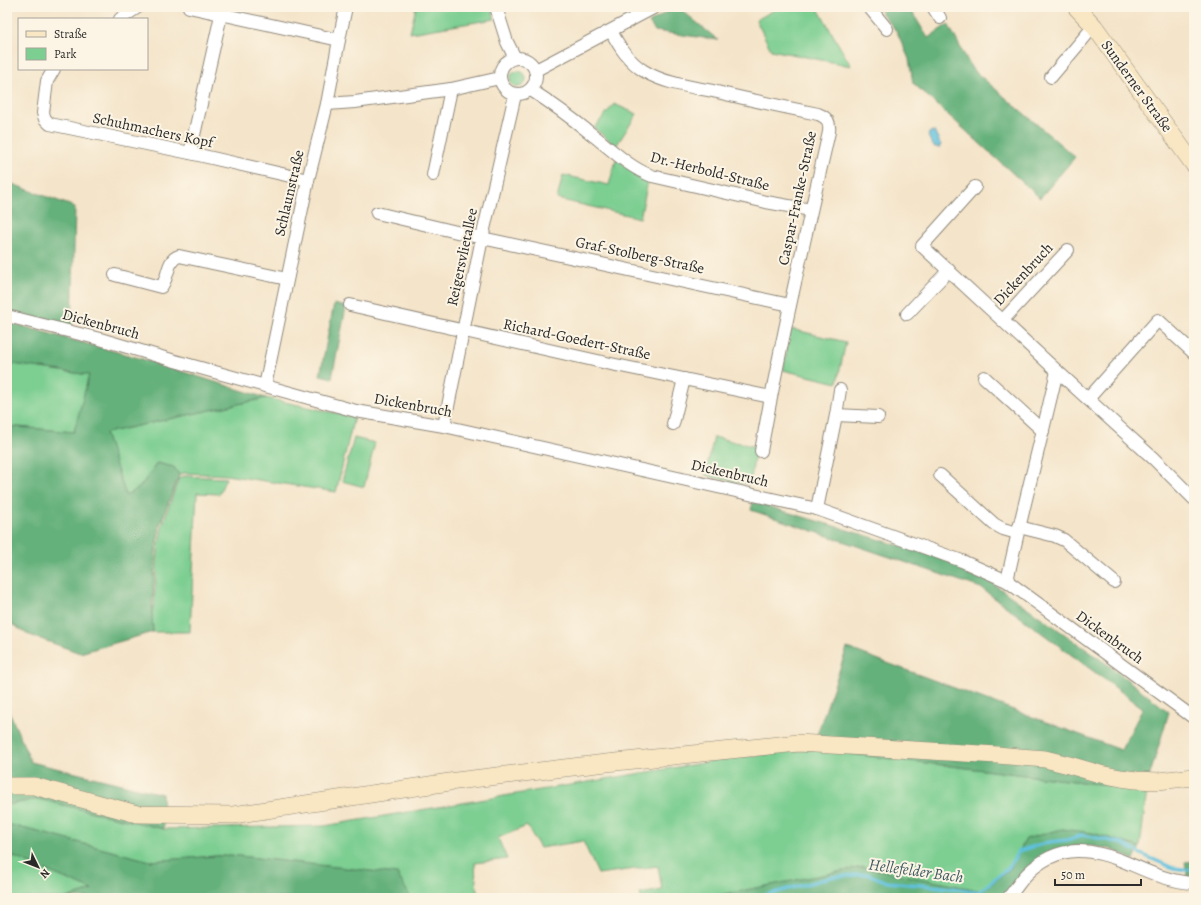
<svg xmlns="http://www.w3.org/2000/svg" width="1201" height="905" viewBox="0 0 1201 905" font-family="Alegreya,serif">
  <rect width="100%" height="100%" fill="#fcf5e5"/>
  <filter id="ink" filterUnits="userSpaceOnUse"><feTurbulence type="fractalNoise" baseFrequency=".025" numOctaves="2"/><feDisplacementMap in="SourceGraphic" scale="8" xChannelSelector="R" yChannelSelector="G"/><feConvolveMatrix kernelMatrix="1 2 1 2 8 2 1 2 1" color-interpolation-filters="sRGB"/></filter>
  <filter id="wash" filterUnits="userSpaceOnUse"><feTurbulence type="fractalNoise" baseFrequency=".012" numOctaves="4" result="noise"/><feDisplacementMap in="SourceGraphic" scale="16" xChannelSelector="R" yChannelSelector="G"/><feGaussianBlur stdDeviation="0.9" result="paint"/><feColorMatrix in="noise" values="0 0 0 0 0 0 0 0 0 0 0 0 0 0 0 0 0 1.4 0 .05"/><feComposite in="paint" operator="in"/></filter>
  <g filter="url(#wash)">
    <rect width="100%" height="100%" fill="#f4e4c9"/>
    <g fill="#7cce91" stroke="#547c5e">
      <path d="M416 7H491L495 19 410 33Z"/>
      <path d="M780 7H817L851 66 771 50 756 20Z"/>
      <circle cx="518" cy="79" r="8"/>
      <path d="M614 104 637 114 616 146 594 128Z"/>
      <path d="M616 159 648 181 640 218 557 199 563 175 609 185Z"/>
      <path d="M791 329 846 342 837 383 783 370Z"/>
      <path d="M7 363 89 375 74 432 7 426Z"/>
      <path d="M266 398 354 417 336 492 226 475 183 473 179 475 174 467 157 463 140 487 126 496 105 433Z"/>
      <path d="M714 437 756 447 750 485 705 475Z"/>
      <path d="M354 438 375 443 364 487 342 481Z"/>
      <path d="M183 476 226 478 219 494 197 493 190 632H153L152 613 154 606 158 549 162 526 179 478Z"/>
      <path d="M812 749 1147 790 1140 847 1092 833 1062 829 1026 839 1010 869 982 891 863 867 705 898H641L640 894 662 890 658 866 598 874 583 841 540 848 527 826 498 838 507 859 475 863 476 882 479 898H411L397 874 230 855 150 861 7 824V805L38 799 164 829 324 826 732 758Z"/>
      <path d="M7 854 93 890 66 898H7Z"/>
    </g>
    <g fill="#65b17b" stroke="#486e53">
      <path d="M675 7H678L718 40 655 31 649 23Z"/>
      <path d="M877 7H909L928 38 948 24 972 69 1075 157 1040 198 913 83 909 59 897 32Z"/>
      <path d="M7 182 75 207 72 332 7 314Z"/>
      <path d="M334 304 346 307 332 378 320 375Z"/>
      <path d="M7 322 139 358 266 398 105 433 126 496 140 487 157 463 174 467 179 475 160 525 156 549 152 613 153 632 80 653 27 634 7 621V426L74 432 89 375 7 363Z"/>
      <path d="M753 502 925 553 957 565 985 578 1107 664 1169 712 1148 781 1147 790 812 749 847 648 1121 750 1143 708 981 588 751 510Z"/>
      <path d="M7 707 31 762 162 794 164 829 38 799 7 805Z"/>
      <path d="M7 824 150 861 230 855 397 874 411 898H66L93 890 7 854Z"/>
      <path d="M1062 829 1092 833 1140 847 1134 860 1111 849 1091 846H1078L1060 849 1004 898H705L863 867 982 891 1010 869 1026 839Z"/>
      <path d="M1194 861V878H1188L1185 862Z"/>
    </g>
    <path fill="#5fc1de" stroke="#457684" d="M932 131H934C936 136 939 138 939 142L941 144 940 147C932 149 931 142 928 136L929 133Z"/>
    <g fill="none" stroke-linecap="round" stroke-linejoin="round">
      <g stroke="#5fc1de" stroke-width="3.5">
        <path d="M727 898H731"/>
        <path d="M755 898 832 877 868 874 887 882 942 887 979 892 1008 868 1019 851 1049 842 1067 840 1082 835 1121 843 1141 854 1173 868 1190 870 1194 869"/>
      </g>
    </g>
  </g>
  <g filter="url(#ink)">
    <g fill="none" stroke-linecap="round" stroke-linejoin="round">
      <defs>
        <g id="street">
          <path d="M189 7 339 40"/>
          <path d="M496 7 507 42 515 58"/>
          <path d="M869 7 887 29"/>
          <path d="M933 7 940 18"/>
          <path d="M120 19 138 7"/>
          <path d="M611 31C619 46 628 61 644 71 665 84 693 87 717 92 750 100 784 107 818 114 828 118 830 122 829 132 805 238 780 344 761 451"/>
          <circle cx="518" cy="76" r="18"/>
          <path d="M54 69 47 81 43 113 45 119 50 124 190 153 308 180"/>
          <path d="M536 70 655 7"/>
          <path d="M1051 77 1094 26"/>
          <path d="M531 90C553 104 573 119 594 136 612 150 630 168 652 176L766 202 811 210"/>
          <path d="M327 104 355 102 451 89 500 78"/>
          <path d="M190 153 221 15"/>
          <path d="M433 175 451 89"/>
          <path d="M975 187 922 246 1057 371C1041 441 1022 511 1007 581"/>
          <path d="M377 213 482 238 790 305"/>
          <path d="M115 275 161 287C169 279 166 260 179 256L287 279"/>
          <path d="M350 305 611 364 771 397"/>
          <path d="M907 314 949 270"/>
          <path d="M7 316 100 339 175 361 356 411 444 426 817 509 962 561 1007 581 1194 718"/>
          <path d="M1003 320 1068 250"/>
          <path d="M1057 371 1154 459 1194 499"/>
          <path d="M984 377 1043 431"/>
          <path d="M265 386 308 180 327 104 339 40 346 7"/>
          <path d="M1088 399 1158 320 1194 353"/>
          <path d="M836 415 878 417"/>
          <path d="M673 424 684 379"/>
          <path d="M444 426 482 238 515 95"/>
          <path d="M940 475 994 524 1003 529 1017 533"/>
          <path d="M817 509 836 415 840 390"/>
          <path d="M1019 527 1055 536 1064 540 1114 582"/>
          <path d="M1008 898C1015 890 1020 881 1027 874 1059 842 1093 848 1130 864 1151 873 1171 882 1194 883"/>
        </g>
        <g id="secondary">
          <path d="M1076 7 1094 26 1194 165"/>
          <path d="M7 786H34L137 814 233 815 456 781 606 763 798 743 997 755 1045 759 1069 765 1100 774 1121 778 1136 780 1158 781 1194 777"/>
        </g>
      </defs>
      <use href="#street" stroke="#90887a" stroke-width="14"/>
      <use href="#secondary" stroke="#90887a" stroke-width="18"/>
      <use href="#street" stroke="#fff" stroke-width="12"/>
      <use href="#secondary" stroke="#f9e7c3" stroke-width="17"/>
    </g>
  </g>
  <g text-anchor="middle" dominant-baseline="central" stroke-width="4" stroke-linejoin="round" paint-order="stroke">
    <g font-size="15" fill="#2b2b2b" stroke="#fcf5e5">
      <text transform="translate(1137 86) rotate(54)">Sunderner Straße</text>
      <text transform="translate(153 130) rotate(12)">Schuhmachers Kopf</text>
      <text transform="translate(710 171) rotate(14)">Dr.-Herbold-Straße</text>
      <text transform="translate(289 193) rotate(-77)">Schlaunstraße</text>
      <text transform="translate(797 198) rotate(-78)">Caspar-Franke-Straße</text>
      <text transform="translate(640 255) rotate(12)">Graf-Stolberg-Straße</text>
      <text transform="translate(462 257) rotate(-78)">Reigersvlietallee</text>
      <text transform="translate(1023 274) rotate(-47)">Dickenbruch</text>
      <text transform="translate(101 324) rotate(15)">Dickenbruch</text>
      <text transform="translate(577 339) rotate(12)">Richard-Goedert-Straße</text>
      <text transform="translate(413 405) rotate(10)">Dickenbruch</text>
      <text transform="translate(730 473) rotate(13)">Dickenbruch</text>
      <text transform="translate(1110 637) rotate(36)">Dickenbruch</text>
    </g>
    <g font-size="16" font-style="italic" fill="#3b5861" stroke="#fcf5e5">
      <text transform="translate(916 871) rotate(8)">Hellefelder Bach</text>
    </g>
  </g>
  <rect width="1201" height="905" fill="none" stroke="#fcf5e5" stroke-width="24"/>
  <rect x="18" y="18" width="130" height="52" fill="#fcf5e5" stroke="#a8a49b"/>
  <rect x="26" y="31" width="20" height="6" fill="#f9e7c3" stroke="#a8a49b"/>
  <text x="54" y="38" font-size="12" fill="#2b2b2b">Straße</text>
  <rect x="26" y="48" width="20" height="12" fill="#7cce91" stroke="#a8a49b"/>
  <text x="54" y="58" font-size="12" fill="#2b2b2b">Park</text>
  <g transform="translate(38 867) rotate(133)" stroke="#fcf5e5" stroke-width="3" paint-order="stroke">
  <path d="M0-3L7 15L0 10L-7 15Z" fill="#2b2b2b"/>
  <text y="-6" font-size="11" font-weight="bold" text-anchor="middle" fill="#2b2b2b">N</text>
  </g>
  <path d="M1055 879v6h86v-6" fill="none" stroke="#2b2b2b" stroke-width="2"/>
  <text x="1061" y="879" font-size="12" fill="#2b2b2b" stroke="#fcf5e5" stroke-width="3" paint-order="stroke">50 m</text>
</svg>
